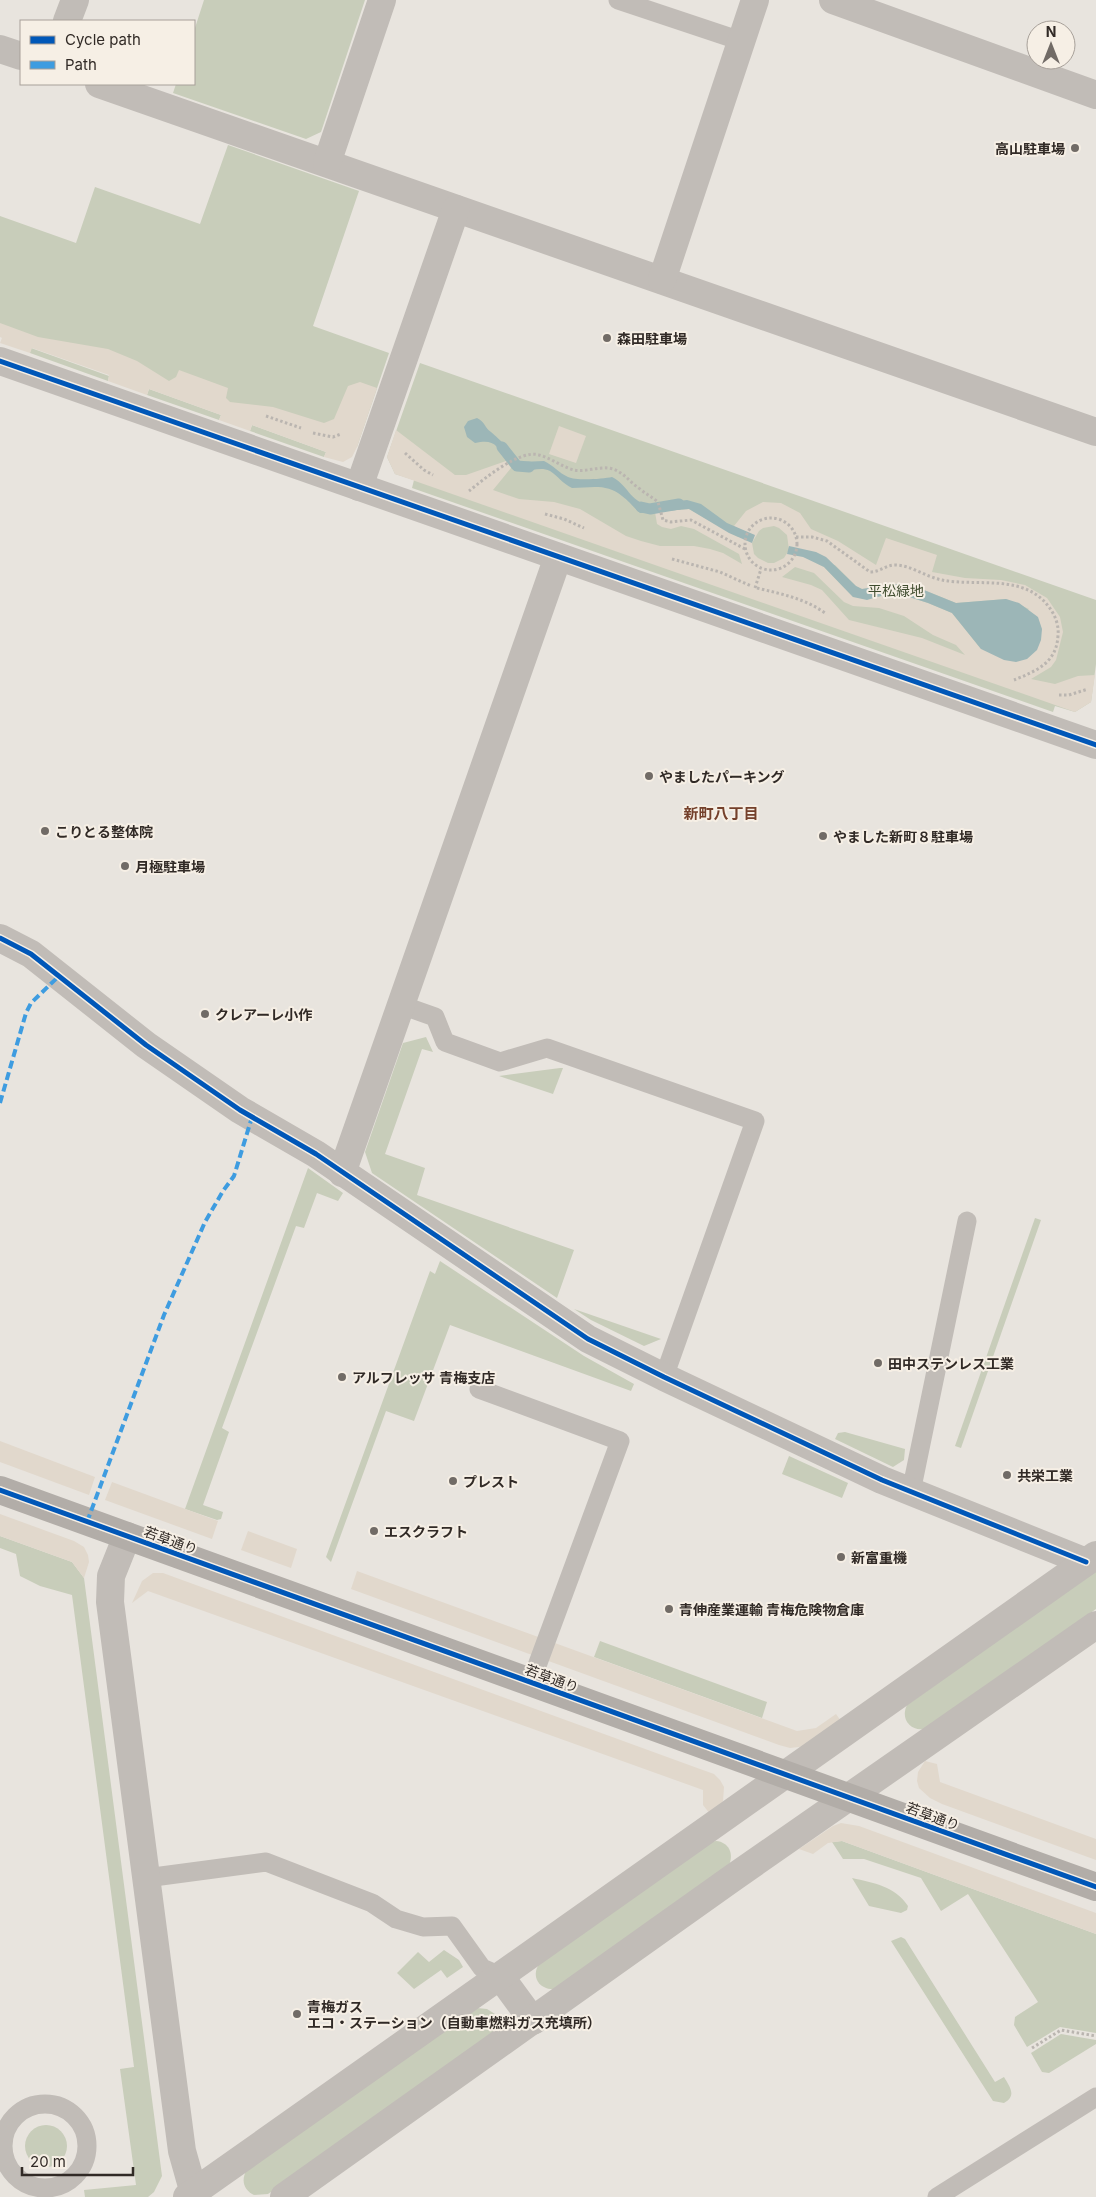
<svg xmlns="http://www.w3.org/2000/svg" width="1096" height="2197" viewBox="0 0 1096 2197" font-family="Inter,'Noto Sans JP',sans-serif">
  <rect width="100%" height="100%" fill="#e8e4de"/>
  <g fill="#c8cdba">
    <path d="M204 0H365L321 132 306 139 173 93 176 84H194V31Z"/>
    <path d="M228 145 359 191 313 326 389 353 357 447 339 454 0 335V216L76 243 95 187 200 224Z"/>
    <path d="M31 348 109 376 108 381 30 353Z"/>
    <path d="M420 363 1096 600V664L1091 702 1075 712 1055 706 1053 712 412 488 414 480 395 474 387 457Z"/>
    <path d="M149 389 221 415 219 420 147 395Z"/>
    <path d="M252 425 326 452 324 457 250 431Z"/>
    <path d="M426 1037 433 1052 422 1049 385 1154 425 1168 417 1195 574 1250 557 1298 372 1173 365 1152 403 1043Z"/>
    <path d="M560 1068H563L553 1094 499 1076Z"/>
    <path d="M308 1168 343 1193 338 1201 317 1193 304 1228 296 1226 222 1428 229 1432 203 1505 223 1512 221 1519 217 1520 185 1509Z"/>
    <path d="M1035 1218 1041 1220 961 1448 955 1446Z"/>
    <path d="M440 1261 584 1356 634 1384 631 1391 450 1325 414 1421 386 1411 331 1562 326 1557 430 1271 435 1274Z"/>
    <path d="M574 1309 661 1339 644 1346 591 1320Z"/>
    <path d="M845 1432 905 1449 904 1460 893 1467 835 1439 838 1433Z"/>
    <path d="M789 1456 848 1483 842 1498 782 1474Z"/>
    <path d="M0 1536 72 1562 84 1578 162 2176 154 2192 148 2197H85L84 2190 136 2185 120 2069 134 2067 72 1595 40 1586 20 1576 16 1554 0 1548Z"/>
    <path d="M1096 1570V1609L930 1727C914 1735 899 1721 907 1705Z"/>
    <path d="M600 1641 767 1702 762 1718 594 1657Z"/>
    <path d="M716 1841C729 1842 734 1854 729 1865L556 1989C541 1991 530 1978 539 1964L711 1842Z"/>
    <path d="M842 1841 1096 1934V2033L1060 2027 1027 2047 1014 2025 1015 2017 1038 2002 968 1894 941 1911 921 1878 864 1859H843L832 1842Z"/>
    <path d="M852 1878C874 1883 895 1886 908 1906L907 1910 901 1913 869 1906Z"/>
    <path d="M901 1937 905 1939 995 2082 1004 2077C1010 2087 1017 2096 1004 2103L993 2101 891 1941Z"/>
    <path d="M444 1950 459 1960 463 1967 447 1978 441 1970 414 1989 397 1973 418 1952 429 1962Z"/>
    <path d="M477 2008 487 2009 495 2014 498 2024 491 2037 268 2194 254 2195C244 2190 241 2181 246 2171Z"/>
    <path d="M1061 2034 1096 2040V2044L1049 2073 1042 2072 1031 2053Z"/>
    <circle cx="46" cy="2146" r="21"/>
  </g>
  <g fill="#e1d8cc" fill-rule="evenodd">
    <path d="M0 323 38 337 108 349 137 361 169 381 176 377 179 370 228 388 226 398 230 402 273 407 324 423 334 419 348 386 360 382 377 388 357 447 352 457 343 462 324 457 326 452 252 425 250 431 219 420 221 415 149 389 147 395 108 381 109 375 32 348 30 353 0 343 2 338 0 337Z"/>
    <path d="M559 426 586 436 576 463 549 454Z"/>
    <path d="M396 430 455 475H466L506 461 511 468 493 490 519 499 554 502 580 509 626 536 641 541 660 546H694L710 549 723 553 742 564 739 554 694 529 681 526 671 529 662 527 657 524 655 512 689 509 738 537 741 530 734 526 746 511 763 502 781 503 800 513 811 529 838 541 876 565 886 538 937 555 932 572 965 578 1001 580 1025 585 1047 598 1060 617 1063 632 1056 660 1051 667 1031 679 1055 684 1078 676 1095 675 1091 702 1075 712 395 474 387 457ZM774 526 779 528 787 535 789 550 784 558 774 563H768L758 558 754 554 752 543 759 531 763 528ZM816 563 835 565 856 586 862 589 896 584 919 588 956 603 1006 599 1029 609 981 649 952 613 928 603 900 594 891 593 879 597H853L824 567ZM795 567 814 573 844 602 853 606 879 608 904 616 933 635 956 645 965 655 922 638 849 620 822 590 811 585 782 577Z"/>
    <path d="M0 1441 95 1477 89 1495 0 1462Z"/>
    <path d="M112 1482 218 1521 212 1539 105 1500Z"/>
    <path d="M0 1514 74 1541 84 1547 88 1555 89 1562 84 1578 72 1562 0 1536Z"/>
    <path d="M248 1531 297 1549 291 1568 241 1550Z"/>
    <path d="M357 1571 797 1731 816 1728 836 1714 841 1721 807 1746 790 1748 779 1745 351 1589Z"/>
    <path d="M153 1573H163L700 1769 714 1774 720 1780 724 1787 723 1801 721 1805 710 1814 703 1805V1790L148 1591 132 1603 142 1581Z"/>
    <path d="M925 1761 937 1764 940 1782 1096 1839V1860L942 1804 930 1798 919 1788 917 1781 918 1772Z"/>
    <path d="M841 1823 859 1826 1096 1913V1934L842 1841 828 1843 813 1854 799 1849 833 1826Z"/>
  </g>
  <g fill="#9cb6b7">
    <path d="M477 418C486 423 484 427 491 432 500 440 507 446 515 456L506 461C497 444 493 439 475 443L467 437 464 427 468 421Z"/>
    <path d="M544 461C553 465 559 473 568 477 576 481 603 479 612 477 630 486 630 505 654 505L655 512 640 513C634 508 629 501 622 496 607 483 590 488 572 488 563 484 558 476 550 471 537 465 526 476 511 468L520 462Z"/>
    <path d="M687 500 701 504 727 523 755 535 752 543 729 533 689 509 665 511 663 503Z"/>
    <path d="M789 546 816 552 826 557 856 586 862 589 896 584 919 588 956 603 1006 599 1019 603 1038 617 1042 629 1041 640 1037 650 1027 659 1016 662 1004 660 981 649 952 613 928 603 900 594 891 593 867 600 853 597 824 567 803 557 787 554Z"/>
  </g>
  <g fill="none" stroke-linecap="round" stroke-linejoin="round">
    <g stroke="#9cb6b7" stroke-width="11">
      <path d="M502 447 517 466 529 467"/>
      <path d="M641 507 650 509 679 504"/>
    </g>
    <g stroke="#bab5b0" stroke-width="3" stroke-dasharray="2.5 2.5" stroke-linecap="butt">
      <path d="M266 416 301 428"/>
      <path d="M313 433 333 437 341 434"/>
      <path d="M405 453 424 470 433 475"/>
      <path d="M469 491C484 479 520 449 539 455 551 458 562 467 574 470 585 472 597 467 608 468 623 470 629 482 640 489 646 494 652 497 658 502L663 520 671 522 691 520 745 549"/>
      <path d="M545 514 564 519 584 528"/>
      <circle cx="771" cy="544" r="26"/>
      <path d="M796 537H812L827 541 870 572C880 572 886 565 895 565 911 565 926 577 942 580 977 587 1024 573 1049 607 1055 615 1059 625 1058 635 1057 663 1036 671 1014 680"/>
      <path d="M672 559 720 572 751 586"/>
      <path d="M755 588 761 569"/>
      <path d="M757 588C781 594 804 598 825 613"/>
      <path d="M1059 695H1069L1088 689"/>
      <path d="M1032 2048 1061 2030 1096 2036"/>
    </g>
    <g stroke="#c1bcb7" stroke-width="19">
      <path d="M618 0 741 41"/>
      <path d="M401 1005 435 1017 445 1042 500 1062 547 1048 755 1121 664 1377"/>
      <path d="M479 1389 620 1441 531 1682"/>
      <path d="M911 1492 967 1221"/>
      <path d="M146 1878 266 1862 372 1903 396 1919 423 1927 452 1926 482 1968 500 1976"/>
      <circle cx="45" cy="2146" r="42"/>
      <path d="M937 2197 1096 2097"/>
    </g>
    <g stroke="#c1bcb7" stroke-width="28">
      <path d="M833 0 1096 95"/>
      <path d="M67 21 75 0"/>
      <path d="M0 49 21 56"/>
      <path d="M99 84 1096 432"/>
      <path d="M327 163 382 0"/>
      <path d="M662 280 755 0"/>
      <path d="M0 361 1096 745"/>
      <path d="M359 487 456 209"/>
      <path d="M0 938 31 954 146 1045 240 1110 316 1154 588 1339 664 1377 882 1480 1086 1562"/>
      <path d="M342 1173 558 557"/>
      <path d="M127 1536 111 1576 110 1602 182 2151 195 2197"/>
      <path d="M500 1976 533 2021"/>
      <path d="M187 2197 1096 1555"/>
      <path d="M284 2197 734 1877 1096 1625"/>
    </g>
    <path stroke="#b2ada8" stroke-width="28" d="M0 1490 1096 1887"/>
    <g stroke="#3e9ce0" stroke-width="4" stroke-dasharray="8 4" stroke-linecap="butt">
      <path d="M0 1103 26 1013 31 1003 60 975"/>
      <path d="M87 1522 164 1315 205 1222 223 1191 234 1176 252 1117"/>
    </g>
    <defs>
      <g id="cycleway">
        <path d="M0 361 1096 745"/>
        <path d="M0 938 31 954 146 1045 240 1110 316 1154 588 1339 664 1377 882 1480 1086 1562"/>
        <path d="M0 1490 1096 1887"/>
      </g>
    </defs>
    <use href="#cycleway" stroke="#f6efe5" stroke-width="8"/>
    <use href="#cycleway" stroke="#0057b8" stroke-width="5"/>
  </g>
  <g fill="#716b66" stroke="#f6efe5" stroke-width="2">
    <circle cx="1075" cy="148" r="5"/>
    <circle cx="607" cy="338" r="5"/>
    <circle cx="649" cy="776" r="5"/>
    <circle cx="45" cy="831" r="5"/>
    <circle cx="823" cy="836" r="5"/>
    <circle cx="125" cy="866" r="5"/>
    <circle cx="205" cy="1014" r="5"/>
    <circle cx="878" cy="1363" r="5"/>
    <circle cx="342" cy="1377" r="5"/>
    <circle cx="1007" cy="1475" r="5"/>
    <circle cx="453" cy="1481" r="5"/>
    <circle cx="374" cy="1531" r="5"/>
    <circle cx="841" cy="1557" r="5"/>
    <circle cx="669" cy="1609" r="5"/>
    <circle cx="297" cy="2014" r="5"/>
  </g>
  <g text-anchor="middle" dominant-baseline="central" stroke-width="4" stroke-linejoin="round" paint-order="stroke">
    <g font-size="14" font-weight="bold" fill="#312a26" stroke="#f6efe5" text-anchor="start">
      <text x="1065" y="148" text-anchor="end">高山駐車場</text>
      <text x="617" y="338">森田駐車場</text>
      <text x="659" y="776">やましたパーキング</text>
      <text x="55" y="831">こりとる整体院</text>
      <text x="833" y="836">やました新町８駐車場</text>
      <text x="135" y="866">月極駐車場</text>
      <text x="215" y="1014">クレアーレ小作</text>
      <text x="888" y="1363">田中ステンレス工業</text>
      <text x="352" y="1377">アルフレッサ 青梅支店</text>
      <text x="1017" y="1475">共栄工業</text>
      <text x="463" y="1481">プレスト</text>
      <text x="384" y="1531">エスクラフト</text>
      <text x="851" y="1557">新富重機</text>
      <text x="679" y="1609">青伸産業運輸 青梅危険物倉庫</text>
      <text x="307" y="2006">青梅ガス<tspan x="307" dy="16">エコ・ステーション（自動車燃料ガス充填所）</tspan></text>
    </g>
    <g font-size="14" fill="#3f4c2e" stroke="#f6efe5">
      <text x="896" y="590">平松緑地</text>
    </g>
    <g font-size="14" fill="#312a26" stroke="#f6efe5">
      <text transform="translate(171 1540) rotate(20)">若草通り</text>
      <text transform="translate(552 1678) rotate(20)">若草通り</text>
      <text transform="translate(933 1816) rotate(20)">若草通り</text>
    </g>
    <g font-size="15" font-weight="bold" fill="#74402b" stroke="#f6efe5">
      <text x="721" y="813">新町八丁目</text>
    </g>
  </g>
  <rect x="20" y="20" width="175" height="65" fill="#f6efe5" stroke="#a7a099"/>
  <rect x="30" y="36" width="25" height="8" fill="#0057b8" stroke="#a7a099"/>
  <text x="65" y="45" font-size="15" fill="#312a26">Cycle path</text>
  <rect x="30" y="61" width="25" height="8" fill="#3e9ce0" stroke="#a7a099"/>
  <text x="65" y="70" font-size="15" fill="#312a26">Path</text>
  <g transform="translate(1051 45)"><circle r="24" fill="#f6efe5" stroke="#a7a099"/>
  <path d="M0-4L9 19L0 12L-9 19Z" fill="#716b66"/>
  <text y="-8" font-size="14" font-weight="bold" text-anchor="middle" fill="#312a26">N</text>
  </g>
  <path d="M22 2167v8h111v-8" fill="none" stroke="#312a26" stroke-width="2.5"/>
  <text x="30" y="2167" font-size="15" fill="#312a26" stroke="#f6efe5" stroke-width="4" paint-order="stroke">20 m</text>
</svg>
